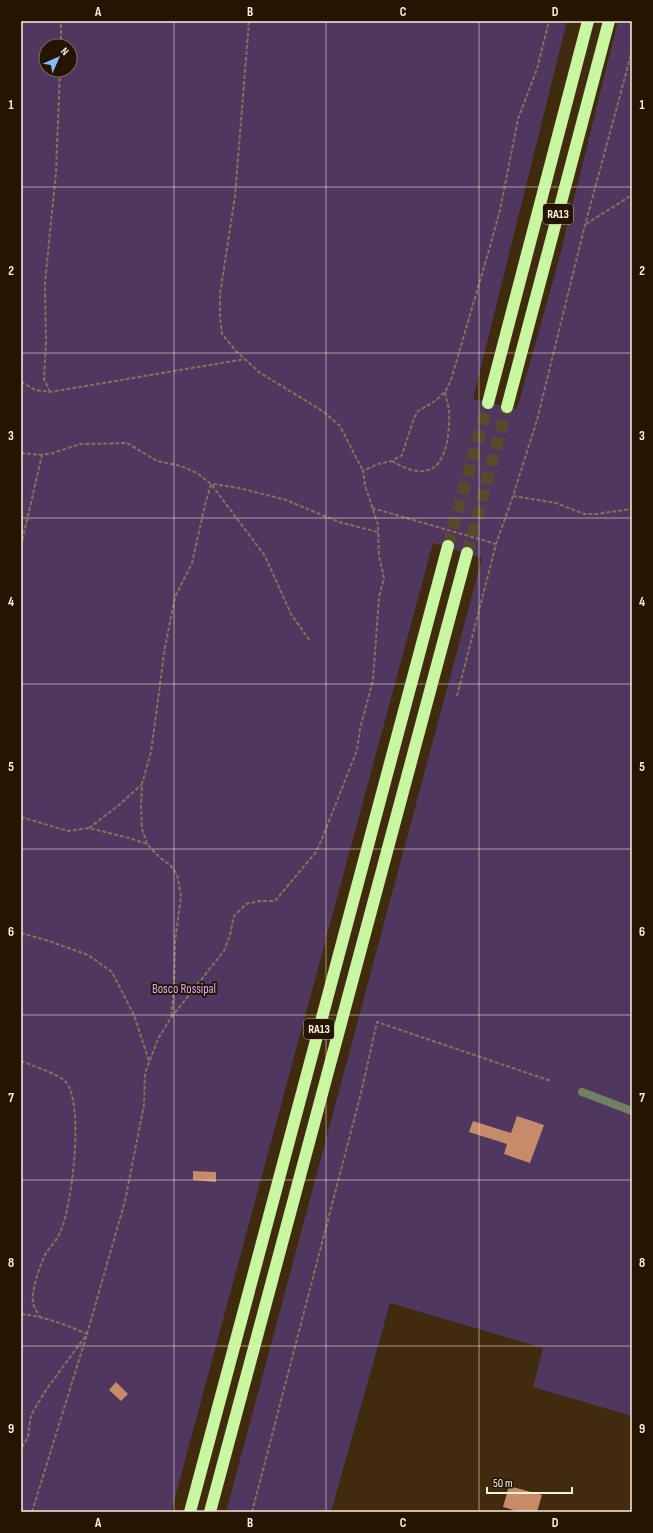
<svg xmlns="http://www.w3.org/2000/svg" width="653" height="1533" viewBox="0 0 653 1533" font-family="'Sofia Sans Condensed',sans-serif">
  <rect width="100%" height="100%" fill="#402b0e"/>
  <path fill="#503760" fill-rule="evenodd" d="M21 21H567L473 399 517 409 558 263 618 21H632V1416L533 1387 543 1348 390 1303 331 1512H226L482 558 433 543 171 1512H21ZM46 46H70V70H46Z"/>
  <g fill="#c68b68">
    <path d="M517 1116 544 1125 530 1163 504 1154 507 1144 469 1132 473 1121 511 1133Z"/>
    <path d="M193 1171 216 1172V1182L193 1180Z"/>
    <path d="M116 1382 128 1394 121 1401 109 1390Z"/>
    <path d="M509 1486 542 1495 537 1512H521L503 1507Z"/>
  </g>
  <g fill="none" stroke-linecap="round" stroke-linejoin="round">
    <g stroke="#5c482d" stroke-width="12" stroke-dasharray="12 6" stroke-linecap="butt">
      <path d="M448 546 488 403"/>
      <path d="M467 553 507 407"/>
    </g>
    <g stroke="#85725a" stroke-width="2" stroke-dasharray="4 2" stroke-linecap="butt">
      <path d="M249 21 235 196 220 294V317L222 334 236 351 259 372 324 412 340 426 363 471"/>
      <path d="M61 46V21"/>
      <path d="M586 224 632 195"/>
      <path d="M21 382 35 390 50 392 245 359"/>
      <path d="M50 392 44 379 46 342 45 283 56 172 60 70"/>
      <path d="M21 453 42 455 53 453 80 444 127 443 157 461 181 466 197 473 211 484 265 556 291 614 310 641"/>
      <path d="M392 461C402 467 416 474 428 470 448 465 450 427 449 410 448 404 446 398 445 392"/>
      <path d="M213 484 239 488 286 500 339 522 378 532"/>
      <path d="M513 496 556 503 584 514H596L632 509"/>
      <path d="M372 508 496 544"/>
      <path d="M21 546 42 455"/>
      <path d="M457 696 496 544 513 496 537 420 585 225 632 51"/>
      <path d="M21 817 68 831 89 828 129 838 147 844 159 857 170 865 177 874 181 896 175 942 174 989 171 1018"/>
      <path d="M89 828 119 805 141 785"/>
      <path d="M147 844 142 829 141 807 142 784 151 752 165 647 175 597 192 563 205 505 211 484"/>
      <path d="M21 933 46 940 88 955 112 972 134 1015 149 1061"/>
      <path d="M21 1061C31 1065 58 1074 65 1081 85 1101 72 1205 61 1230 58 1239 51 1246 46 1253 40 1265 31 1290 33 1303 34 1308 38 1313 40 1317"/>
      <path d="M21 1314C46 1317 64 1324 87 1334L46 1390 31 1415 28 1437 21 1449"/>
      <path d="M32 1512 87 1334 125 1201 144 1105 145 1073 158 1039 170 1019 224 951 230 935 234 916 246 904 260 901H275L316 852 324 834 357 750 360 729 373 680 379 597 384 578 379 556 378 525 365 485 363 471 378 464 392 461 402 455 414 418 418 411 435 401 445 392 451 380 491 243 500 210 518 119 537 69 549 21"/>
      <path d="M252 1512 361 1093 377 1022 551 1081"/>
    </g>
    <path stroke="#708261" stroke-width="8" d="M582 1092 632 1111"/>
    <g stroke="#c8f6a1" stroke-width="12">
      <path d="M488 403 588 21"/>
      <path d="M507 407 609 21"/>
      <path d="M190 1512 448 546"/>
      <path d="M210 1512 467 553"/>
    </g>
  </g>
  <path fill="none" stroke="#fdefde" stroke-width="1" stroke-opacity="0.55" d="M174 21V1512M326 21V1512M479 21V1512M21 187H632M21 353H632M21 518H632M21 684H632M21 849H632M21 1015H632M21 1180H632M21 1346H632"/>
  <g text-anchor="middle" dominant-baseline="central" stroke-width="4" stroke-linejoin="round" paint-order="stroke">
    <g fill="#241400" stroke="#bcad9b" stroke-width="1">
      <rect x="543" y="204" width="30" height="20" rx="3"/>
      <rect x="304" y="1019" width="30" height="20" rx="3"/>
    </g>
    <g font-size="12" font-weight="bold" fill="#fdefde">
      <text x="558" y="214">RA13</text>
      <text x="319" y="1029">RA13</text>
    </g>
    <g font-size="13" fill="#d7a8f6" stroke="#241400">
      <text x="184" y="989">Bosco Rossipal</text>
    </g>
  </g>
  <rect width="653" height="1533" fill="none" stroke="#241400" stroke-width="44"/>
  <g transform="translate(58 58) rotate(45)"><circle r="19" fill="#241400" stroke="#7b6c59"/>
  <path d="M0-3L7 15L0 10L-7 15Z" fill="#83bcfb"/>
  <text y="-6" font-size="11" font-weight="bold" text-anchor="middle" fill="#fdefde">N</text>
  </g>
  <path d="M487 1487v6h85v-6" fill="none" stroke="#fdefde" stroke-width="2"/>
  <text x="493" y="1487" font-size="12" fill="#fdefde" stroke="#241400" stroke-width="3" paint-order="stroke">50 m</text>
  <rect x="22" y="22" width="609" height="1489" fill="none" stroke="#fdefde" stroke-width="1.5"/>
  <g font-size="13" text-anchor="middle" font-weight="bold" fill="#fdefde">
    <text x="98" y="16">A</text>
    <text x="250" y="16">B</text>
    <text x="403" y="16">C</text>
    <text x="555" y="16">D</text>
    <text x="11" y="109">1</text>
    <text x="642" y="109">1</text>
    <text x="11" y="275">2</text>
    <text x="642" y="275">2</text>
    <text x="11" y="440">3</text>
    <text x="642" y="440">3</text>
    <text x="11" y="606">4</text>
    <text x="642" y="606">4</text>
    <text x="11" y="771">5</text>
    <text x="642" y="771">5</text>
    <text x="11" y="936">6</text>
    <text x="642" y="936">6</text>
    <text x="11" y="1102">7</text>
    <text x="642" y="1102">7</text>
    <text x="11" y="1267">8</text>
    <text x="642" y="1267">8</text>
    <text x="11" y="1433">9</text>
    <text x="642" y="1433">9</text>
    <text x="98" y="1527">A</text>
    <text x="250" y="1527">B</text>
    <text x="403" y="1527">C</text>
    <text x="555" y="1527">D</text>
  </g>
</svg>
